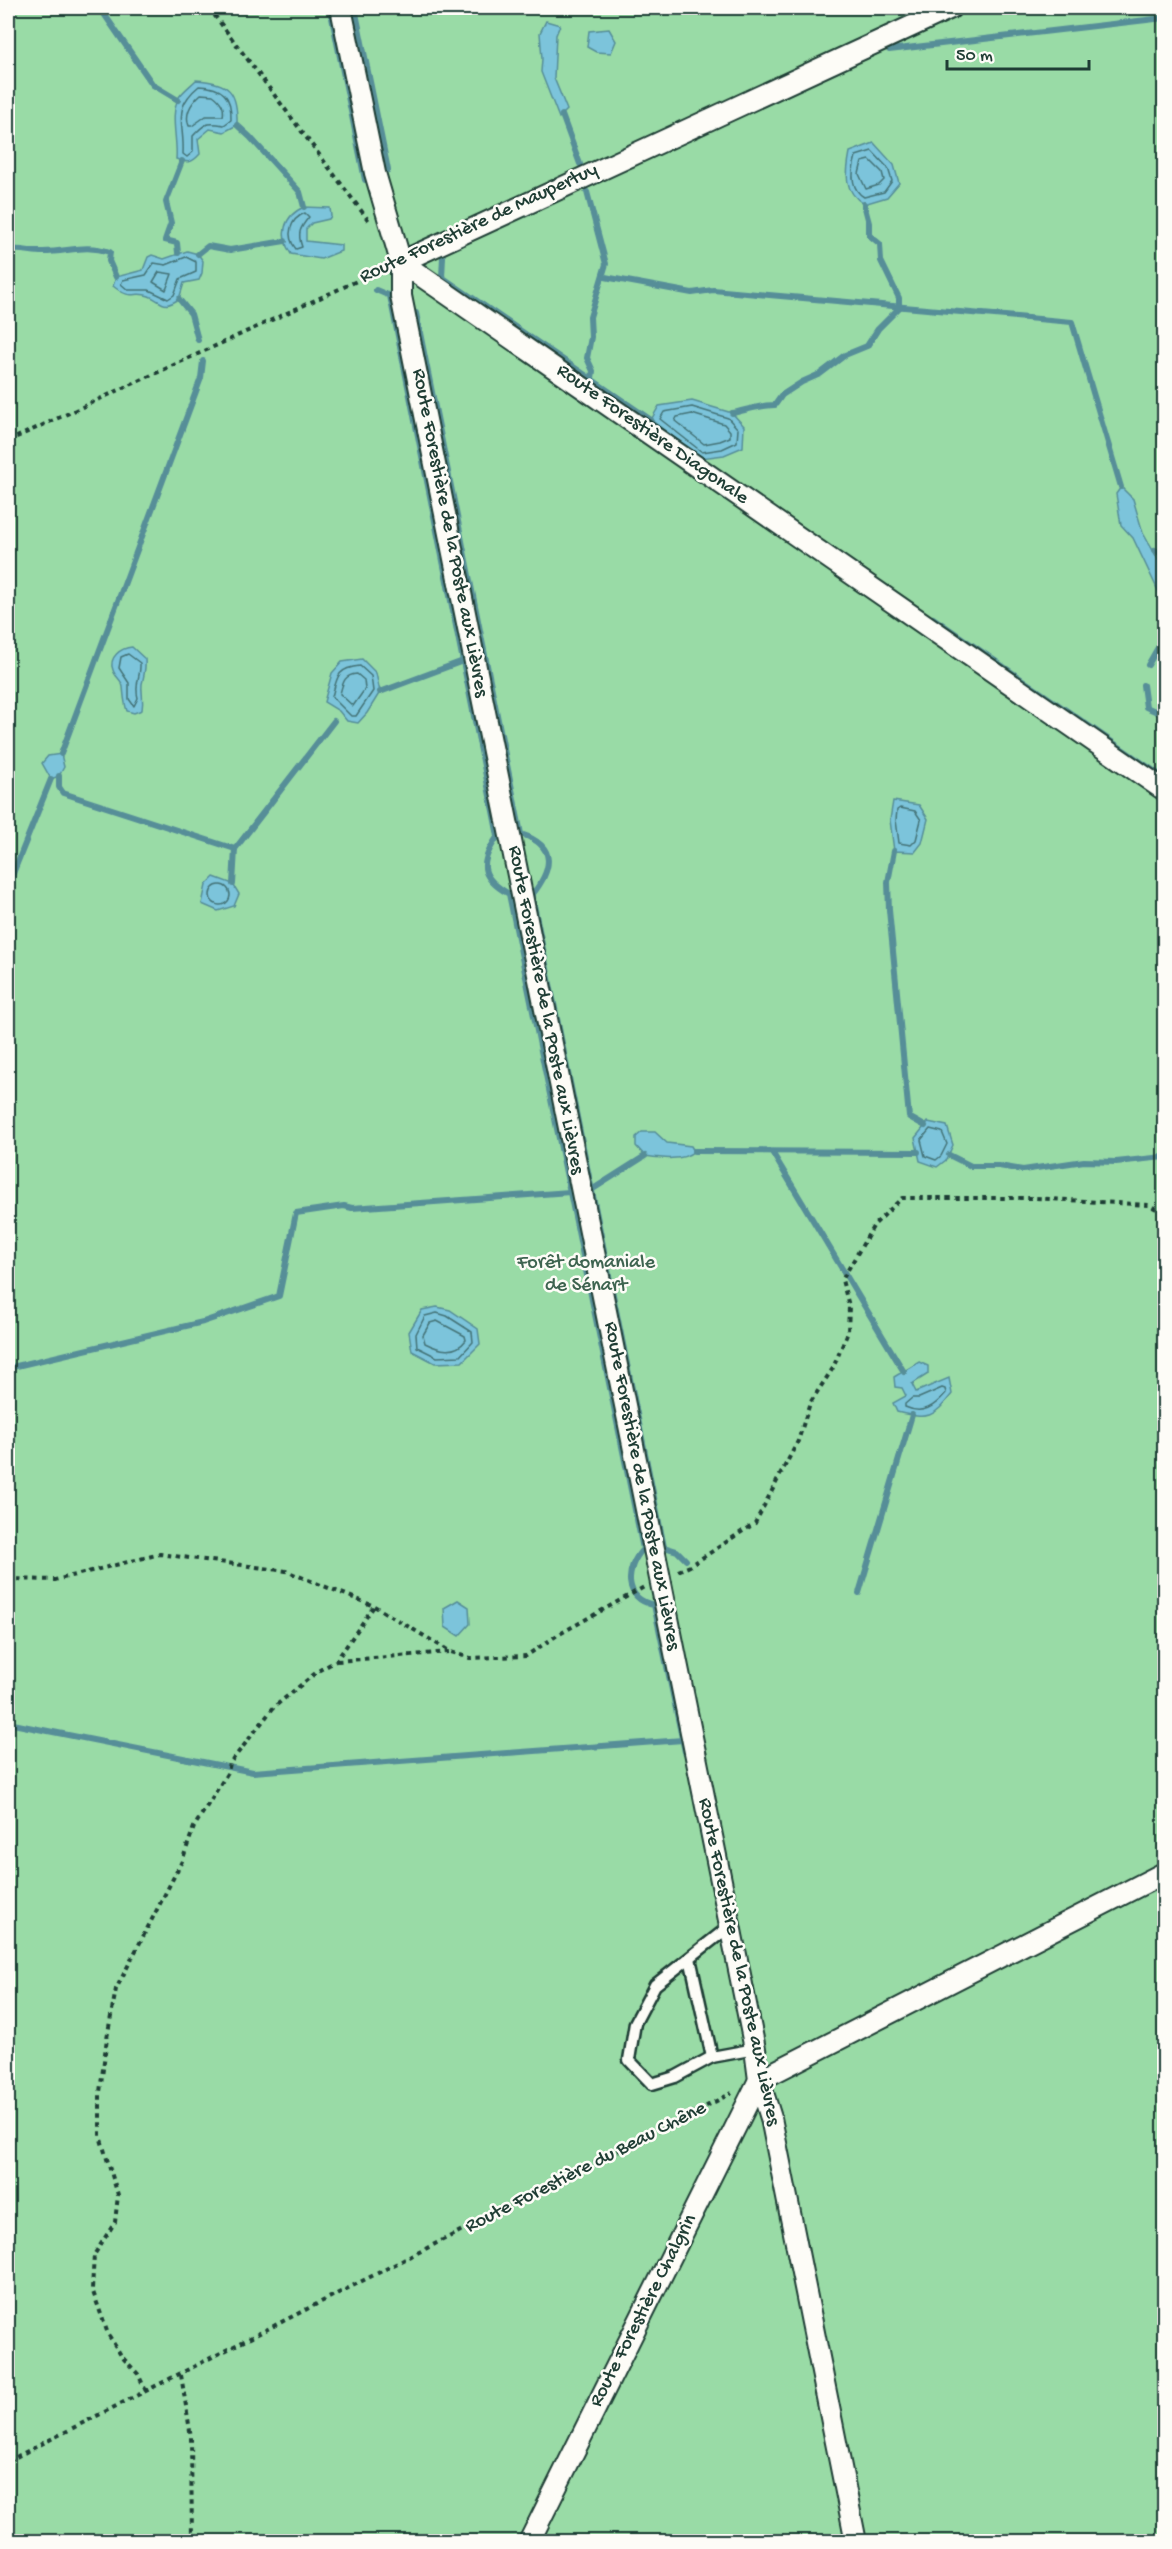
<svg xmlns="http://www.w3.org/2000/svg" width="1172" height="2549" viewBox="0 0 1172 2549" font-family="'Gochi Hand',sans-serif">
  <rect width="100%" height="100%" fill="#fdfcf7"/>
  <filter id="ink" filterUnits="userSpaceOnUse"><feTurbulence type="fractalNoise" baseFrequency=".0167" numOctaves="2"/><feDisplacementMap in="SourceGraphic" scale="12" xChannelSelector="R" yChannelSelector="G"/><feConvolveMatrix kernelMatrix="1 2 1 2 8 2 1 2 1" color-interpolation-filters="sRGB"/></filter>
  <g filter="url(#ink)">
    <path fill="#99dba6" stroke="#5c8c6d" stroke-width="1.5" d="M8 8H1164V2541L8 2542Z"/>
    <g fill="#7bc4db" stroke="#568e98" stroke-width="1.5">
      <path d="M546 21 560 25 556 35 554 78 567 110 559 118 541 72 542 59 540 33Z"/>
      <path d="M609 29 616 41 611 53 596 52 587 47 589 31Z"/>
      <path d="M196 80C230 82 238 92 237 125L224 132 210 129 198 139 200 154C191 164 188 163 176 159 178 139 169 115 179 97 183 91 191 85 196 80Z"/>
      <path d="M874 143 894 165 899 183 887 197 864 204C843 191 846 173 850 152Z"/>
      <path d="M304 207 330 208 331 216 329 219 312 223 306 229V241L341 245V251L321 259 291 254C279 236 283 216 304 207Z"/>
      <path d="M187 251 198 254 203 261 202 273 199 280 184 283 179 299C162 310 164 302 149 296 133 290 133 302 113 286L116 277 143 270 148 257 152 255 164 259Z"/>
      <path d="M692 401 732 413 744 426 743 447 724 455 701 458 651 420 659 406Z"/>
      <path d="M1121 487 1133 499 1143 533 1164 570V600L1162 599 1133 538 1121 525 1116 494Z"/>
      <path d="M132 647 145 659C146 669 144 675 142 684 141 693 144 698 142 710L134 713 127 711C124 702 124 696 123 687 122 680 115 677 113 670 108 657 121 648 132 647Z"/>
      <path d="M362 659 376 673 380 692 367 713 358 723 347 721 339 711 324 702 332 673 342 662Z"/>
      <path d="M61 754 64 767 59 776 51 779 42 763 48 756Z"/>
      <path d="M893 801 919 805 928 819 922 843 915 852 894 851 890 820Z"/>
      <path d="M214 877 233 884 239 894 234 906 218 911 202 904 206 885Z"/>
      <path d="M928 1122 947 1126 953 1145 946 1160 937 1167 920 1161 915 1138Z"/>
      <path d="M642 1132H655L667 1143 691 1146 694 1151C683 1162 659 1158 645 1156L636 1146V1137Z"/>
      <path d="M437 1307 450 1310 478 1329 480 1344 462 1362 435 1363 412 1351 409 1332 422 1310Z"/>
      <path d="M919 1362 928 1366V1374L912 1384 916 1392 949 1378 952 1394C933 1418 929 1420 897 1412L893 1403 906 1396 902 1388 895 1387 894 1377Z"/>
      <path d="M458 1600 469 1607 470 1624 459 1636 445 1627 444 1608Z"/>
    </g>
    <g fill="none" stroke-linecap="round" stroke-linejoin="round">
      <g stroke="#447377" stroke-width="1.5">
        <path d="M199 86C223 87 232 96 231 120L224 125C207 122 205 123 193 136V152L187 157 183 154C185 124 171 109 199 86Z"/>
        <path d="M213 95C220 100 225 107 223 116H206L192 126H189C184 113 192 102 201 94Z"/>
        <path d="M872 151 888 168 892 181 884 192 864 197C850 189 852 170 856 156Z"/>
        <path d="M870 160 882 172 884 180 879 185 866 189 859 174 862 162Z"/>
        <path d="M305 213 309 217C300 228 297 233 302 247L296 249C285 236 290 219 305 213Z"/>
        <path d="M186 257 196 262V272L180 279 174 295 168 299 149 290H128L121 284 123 280 146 275 154 263 166 265Z"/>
        <path d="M159 272 172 274 166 290 153 282Z"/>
        <path d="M692 407 728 418 738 429 737 442 722 449 702 452 660 419 664 412Z"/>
        <path d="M692 414 724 424 730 431V437L720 441 704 444 675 421 677 417Z"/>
        <path d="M128 654 140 663C141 677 134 683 138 698L134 706 129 699V683L119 668 121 657Z"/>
        <path d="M360 666 371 676 373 691 356 716H351L332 697C337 677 337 668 360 666Z"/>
        <path d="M357 674 364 680 365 689 353 706 340 694C343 682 344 675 357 674Z"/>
        <path d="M900 808 915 811 921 820 916 840 911 845 899 843 896 820 897 810Z"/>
        <circle cx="220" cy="895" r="10"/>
        <path d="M930 1129 942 1132 947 1144 941 1156 936 1160 925 1156 921 1140Z"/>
        <path d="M437 1313 447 1316 472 1332 473 1342 460 1356 437 1357 417 1347 416 1334 425 1316Z"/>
        <path d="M437 1321 465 1336 466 1340C455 1355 439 1350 425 1343L423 1335 430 1323Z"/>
        <path d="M942 1388 945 1389 946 1393C934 1407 923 1415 905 1407V1404L912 1398H919Z"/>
      </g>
      <g stroke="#568e98" stroke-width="6">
        <path d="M100 8 153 85 178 100"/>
        <path d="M330 8 365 180"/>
        <path d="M355 8 388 170"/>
        <path d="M889 50 1164 18"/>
        <path d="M562 115 580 164"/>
        <path d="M237 125 250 137 300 192 304 207"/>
        <path d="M587 192 606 264 590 317 591 337 587 358 593 371 592 378"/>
        <path d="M8 251C20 247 27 252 40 252 67 253 83 243 110 252L109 261 116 277"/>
        <path d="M178 253 177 243 165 240 171 223 166 202 182 161"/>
        <path d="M198 254 208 246 230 250 285 241"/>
        <path d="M443 257 442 277 651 420"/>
        <path d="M605 277 692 293 713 290 1072 322 1121 487"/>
        <path d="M376 290 390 296 498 836C479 863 479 877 509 894L643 1549C625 1568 623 1599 654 1605L685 1752"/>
        <path d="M179 299 191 314 198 340"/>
        <path d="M416 313 521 834C558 846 552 870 532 895L664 1547 677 1551 686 1560"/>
        <path d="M732 413C747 410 759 405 775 405L782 395 802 382 820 374 845 355 867 346 878 329 899 308V298L881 261 880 244 869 235V223L864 204"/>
        <path d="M1155 550 1164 556"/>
        <path d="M933 618 1164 778"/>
        <path d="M1148 665 1164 637"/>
        <path d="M1143 685 1146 707 1164 715"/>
        <path d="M380 692 463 661"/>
        <path d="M61 754 201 378 203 361"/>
        <path d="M59 776V787L63 793 235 849"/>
        <path d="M894 851 888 882 889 910 909 1117 925 1126"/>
        <path d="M233 884 235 849 334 721"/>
        <path d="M8 886 51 779"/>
        <path d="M694 1151 918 1152"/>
        <path d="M772 1152 904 1372"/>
        <path d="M949 1155 971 1166H999L1023 1170 1084 1161 1116 1162 1164 1157"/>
        <path d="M593 1189 645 1156"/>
        <path d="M8 1368 203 1322 279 1296 296 1213 344 1206 352 1208 570 1192"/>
        <path d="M859 1593 912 1415"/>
        <path d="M8 1723 253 1772 683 1740"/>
      </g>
      <defs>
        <g id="lane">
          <path d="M730 1926 655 1985 635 2023 629 2060 652 2084 675 2077 712 2057 755 2049"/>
          <path d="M690 1958 712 2057"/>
        </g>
        <g id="street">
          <path d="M341 8 375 173 401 262V296L755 2049 759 2080 771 2118 856 2542"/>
          <path d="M401 262 1164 790"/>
          <path d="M401 262 951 8"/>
          <path d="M759 2080 1164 1873"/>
          <path d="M529 2542 759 2080"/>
        </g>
      </defs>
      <use href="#lane" stroke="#1f3d34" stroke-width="15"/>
      <use href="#street" stroke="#1f3d34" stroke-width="24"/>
      <g stroke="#1f3d34" stroke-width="4" stroke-dasharray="4.5 4.5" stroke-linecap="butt">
        <path d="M209 8 369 221"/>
        <path d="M8 441 383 269"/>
        <path d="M678 1571 690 1566 755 1523 798 1441 810 1403 833 1368 848 1332 849 1306 842 1280 874 1225 902 1198H1035L1149 1205 1164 1213"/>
        <path d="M8 1579 55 1580 160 1554 286 1571 374 1606 336 1661 318 1671 274 1707 230 1763 228 1772 194 1827 182 1861 116 1989 107 2038 100 2092V2136L118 2195 115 2222 94 2255 92 2289 108 2334 122 2357 138 2374 146 2391"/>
        <path d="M374 1606 451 1652 470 1658 526 1656 556 1636 644 1587"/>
        <path d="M337 1661 449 1652"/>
        <path d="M181 2375 191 2437 192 2542"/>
        <path d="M8 2461 732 2093"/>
      </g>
      <use href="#lane" stroke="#fdfcf7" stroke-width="10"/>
      <use href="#street" stroke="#fdfcf7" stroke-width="20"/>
    </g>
  </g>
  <g text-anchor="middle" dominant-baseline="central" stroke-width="5" stroke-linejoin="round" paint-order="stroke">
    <g font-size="20" fill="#1f3d34" stroke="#fdfcf7">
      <text transform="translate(479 224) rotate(-25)">Route Forestière de Maupertuy</text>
      <text transform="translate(652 435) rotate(35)">Route Forestière Diagonale</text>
      <text transform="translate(449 533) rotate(79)">Route Forestière de la Poste aux Lièvres</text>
      <text transform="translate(545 1010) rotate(79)">Route Forestière de la Poste aux Lièvres</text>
      <text transform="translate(641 1486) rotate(79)">Route Forestière de la Poste aux Lièvres</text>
      <text transform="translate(738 1962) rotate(78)">Route Forestière de la Poste aux Lièvres</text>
      <text transform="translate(586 2168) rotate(-27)">Route Forestière du Beau Chêne</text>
      <text transform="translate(644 2311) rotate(-63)">Route Forestière Chalgrin</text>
    </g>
    <g font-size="20" fill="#3e6450" stroke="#fdfcf7">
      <text x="586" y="1263">Forêt domaniale<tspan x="586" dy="23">de Sénart</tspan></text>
    </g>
  </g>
  <rect width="1172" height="2549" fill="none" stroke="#fdfcf7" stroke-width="30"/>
  <rect x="15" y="15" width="1142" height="2519" fill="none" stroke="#1f3d34" stroke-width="2" filter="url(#ink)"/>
  <path d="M947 60v9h142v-9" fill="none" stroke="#1f3d34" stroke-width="3"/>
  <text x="956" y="60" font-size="18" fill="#1f3d34" stroke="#fdfcf7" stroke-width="4.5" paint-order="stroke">50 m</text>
</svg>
